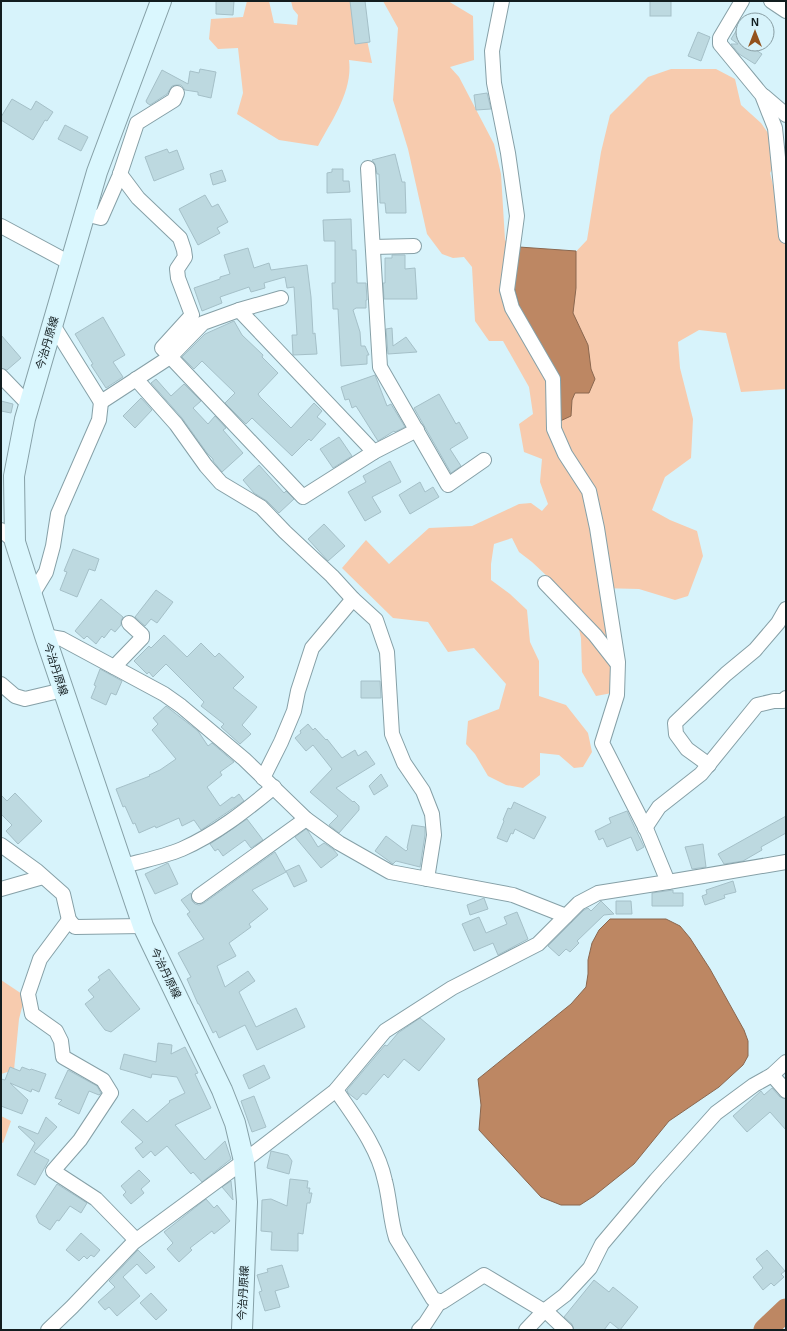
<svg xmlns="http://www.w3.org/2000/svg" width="787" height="1331" viewBox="0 0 787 1331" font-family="Helvetica,'Noto Sans JP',sans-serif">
  <rect width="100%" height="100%" fill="#d7f3fb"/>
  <g fill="#f7cbae">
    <path d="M247 1H269L274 23 297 25 298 15 293 9 291 1H354L367 40 372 63 349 60C353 91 332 120 318 146L279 140 237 114 243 93 238 48 218 49 209 39 211 19 243 17Z"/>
    <path d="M383 1H448L473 16 474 60 450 67 459 77 494 144 501 174 505 240 522 264 566 313 570 258 587 240 601 152 610 115 648 77 671 69H716L735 79 741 105 761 123 775 143 777 161 770 173 777 202 786 230V389L741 392 726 333 699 330 678 342 680 368 693 419 691 458 665 477 652 510 670 520 697 531 703 556 688 596 675 600 639 589 600 588 608 630 612 693 596 696 582 672 581 638 574 608 548 577 532 562 519 552 512 538 494 544 491 564V580L510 594 527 610 530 642 539 661V696L566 705 588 733 592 752 583 767 574 768 559 755 540 753V775L523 788 506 785 488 776 475 754 466 744 468 721 499 709 506 684 474 648 448 652 428 622 393 618 342 568 366 540 389 564 429 528 472 526 519 504 531 503 542 511 548 504 540 482 542 459 524 452 519 424 533 414 529 387 503 341H489L475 321 472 267 464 257 453 258 442 254 427 234 408 149 393 100 398 28Z"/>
    <path d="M1 980 25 996 19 1019 14 1070 1 1074Z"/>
    <path d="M1 1116 11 1121 3 1143 1 1142Z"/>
  </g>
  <g fill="#bd8763" stroke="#8a674f">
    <path d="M519 247 576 251V288L573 313 588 345 591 369 595 379 589 393H575L572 400 571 416 558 422 559 379 520 309 514 287Z"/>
    <path d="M610 919H666L680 926 690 938 710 969 744 1030 748 1041V1056L743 1065 719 1087 669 1121 634 1164 594 1196 580 1205H561L541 1197 479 1130 481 1105 478 1079 571 1004 586 987 588 974V960L592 943 599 930Z"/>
  </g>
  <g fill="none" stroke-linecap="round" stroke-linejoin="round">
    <path stroke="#bd8763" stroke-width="23" d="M765 1330 786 1310"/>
  </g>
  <g fill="#bdd9e0" stroke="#a5c0c8">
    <path d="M216 1H234L233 15 216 14Z"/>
    <path d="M350 1H365L370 42 355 44Z"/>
    <rect x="650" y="1" width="21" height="15"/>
    <path d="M743 20V44H747L762 54 755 64 739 54 731 44H738L731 39Z"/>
    <path d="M698 32 710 37 701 61 688 56Z"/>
    <path d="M200 69 216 72 211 98 198 95V92L185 90 181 85H176L172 86 167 94 150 105 147 103 146 101 162 70 188 84 190 71 199 73Z"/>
    <path d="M487 93 491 109 476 110 474 95Z"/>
    <path d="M12 99 31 110 36 101 53 112 47 121 45 120 33 140 1 120V117Z"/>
    <path d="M65 125 88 137 81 151 58 139Z"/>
    <path d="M167 149 169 153 177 150 184 169 154 181 145 157Z"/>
    <path d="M395 154 402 182H405L406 213H386L385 203H380L379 174H377L375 164 372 160Z"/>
    <path d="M332 169H343V181H349L350 192 327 193V173L332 172Z"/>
    <path d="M222 170 226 181 213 185 210 174Z"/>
    <path d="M205 195 212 207 218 204 228 222 217 228 220 233 198 245 179 209Z"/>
    <path d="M351 219 352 250H356L357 283H366L367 300H366V308H356L353 310 360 332 361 346H365L369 355H367V364L341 366 338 309H333L332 283H335V241H324L323 220Z"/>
    <path d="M248 248 254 268 269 263 271 270 307 265 311 297 313 334 315 333 317 354 293 355 292 335H297L294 287 287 288 285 277 264 283 265 288 251 292 249 287 220 297 222 303 202 311 194 288 220 279V277L230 274 224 255Z"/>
    <path d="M392 255H405V269L415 268 417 299H384L383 283H385V258H392Z"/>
    <path d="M103 317 125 355 113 362 123 377 106 388 91 365 93 364 75 334Z"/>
    <path d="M234 321 242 335 263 355 262 357 278 373 258 394 260 397 291 428 314 403 322 411 317 417 326 424 311 441 309 439 292 456 252 418 246 424 225 403 235 393 202 361 194 369 182 357 205 334Z"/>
    <path d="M392 328 393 346 406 337 417 352 388 354 386 329Z"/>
    <path d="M1 335 21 358 7 370 1 368Z"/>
    <path d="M375 375 387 406 391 404 405 427 395 432 394 431 378 441 356 406 352 408 349 399 345 400 341 387Z"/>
    <path d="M156 379 171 396 184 384 201 401 193 408 208 424 215 416 226 428 223 430 243 453 222 472 213 461V459L207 453 182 418 151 383Z"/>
    <path d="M439 394 456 424 459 422 468 438 450 449 461 466 451 473 414 408Z"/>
    <path d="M141 398 152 410 135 428 123 416Z"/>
    <path d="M1 401 13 404 11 413 1 411Z"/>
    <path d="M339 437 352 456 333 468 320 449Z"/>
    <path d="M390 461 401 482 372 497 381 512 365 521 348 492 366 482 363 476Z"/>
    <path d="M259 465 284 493 286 491 294 499 279 513 267 501 254 493 243 480Z"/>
    <path d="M420 482 425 492 433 487 439 497 410 514 399 495Z"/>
    <path d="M324 524 345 546 328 561 308 539Z"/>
    <path d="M73 549 99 559 95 571 89 569 77 597 60 590 67 572 64 571Z"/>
    <path d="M156 590 173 602 157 623 151 619 145 626 135 617Z"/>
    <path d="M101 599 123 617 121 621V625L115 632 111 629 104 638 102 636 96 644 87 636 84 639 75 631Z"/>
    <path d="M164 635 187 657 201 643 215 657 219 653 244 677 233 688 257 707 242 725 251 734 240 744 221 727 224 724 201 706 204 702 166 664 153 677 149 672 147 674 134 661 149 646 151 648Z"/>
    <path d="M100 669 122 681 116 695 111 693 106 705 91 698 96 686 94 685Z"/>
    <path d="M361 681H380L381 698H361Z"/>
    <path d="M166 706 198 731 208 746 212 743 234 762 220 772 222 775 207 787 220 806 232 797 234 798 239 794 244 801 201 830 194 820 182 826 179 818 156 828 155 826 139 833 135 823 133 824 125 806 123 807 116 789 150 776 149 775 160 770 176 759 152 730 158 724 153 718Z"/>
    <path d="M308 724 313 730 315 728 326 740 327 739 342 758 355 750 358 756 366 751 375 764 336 788 353 802 354 801 359 806V810L339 833 329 825 338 816 310 792 332 769 313 745 306 751 295 738 301 733 300 731Z"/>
    <path d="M381 774 388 786 374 795 369 786Z"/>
    <path d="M15 793 42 821 18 844 6 831 12 825 1 814V795L7 801Z"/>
    <path d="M514 802 546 817 534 839 515 829 513 834 511 833 507 842 497 838 504 821 503 820 508 808 511 809Z"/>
    <path d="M627 811 644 847 637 851 631 837 607 847 603 838 599 840 595 831 611 823 609 818Z"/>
    <path d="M786 816V833L761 847 762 850 743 861 724 864 718 854Z"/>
    <path d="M247 819 263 840 251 848 245 840 223 856 218 849 215 851 210 844Z"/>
    <path d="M412 825 425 827V835L420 867 396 861 393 864 375 851 386 836 406 851 408 849 407 848Z"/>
    <path d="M306 829 308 831 318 847 324 843 333 849 338 855 321 868 295 837Z"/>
    <path d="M703 844 706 867 692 869 685 847Z"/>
    <path d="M275 852 286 872 252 890 268 909 249 924 251 927 229 943 236 956 217 966 225 987 248 971 255 981 239 992 256 1027 296 1008 305 1027 257 1050 245 1025 219 1038 216 1031 213 1033 199 1004H198L187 979 191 977 178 953 204 939 187 914 190 912 181 900 191 893 192 901 195 904 199 905 204 903Z"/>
    <path d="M168 863 178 884 155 894 145 874Z"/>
    <path d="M299 865 307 881 294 887 286 871Z"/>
    <path d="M733 881 736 892 724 895 725 898 705 905 702 896 707 894 706 890Z"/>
    <path d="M673 890V893H683V906H652V893Z"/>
    <path d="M484 898 488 909 470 915 467 905Z"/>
    <path d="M601 901 614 914 604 915 577 941 579 943 570 952 566 949 559 956 548 946 584 910 588 908 591 911Z"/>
    <path d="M616 901H631L632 914H616Z"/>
    <path d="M517 912 528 939 498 955 493 943 474 951 462 924 479 917 486 933 507 924 504 917Z"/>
    <path d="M109 969 140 1009 111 1032 105 1030 85 1004 94 997 88 990 100 980 98 977Z"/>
    <path d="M420 1018 445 1039 419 1071 404 1059 388 1078 384 1074 366 1095 363 1093 357 1100 348 1093 347 1090 385 1045 387 1046 398 1033Z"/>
    <path d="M158 1043 172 1045 171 1054 185 1047 198 1073 195 1074 211 1108 175 1125 205 1160 225 1141 231 1159 202 1182 193 1172 191 1174 167 1146 155 1156 151 1151 143 1158 135 1148 143 1142 121 1122 133 1109 147 1122 170 1102 169 1101 185 1093 177 1077 152 1074 151 1078 120 1069 124 1054 156 1062Z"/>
    <path d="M264 1065 270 1078 249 1089 243 1075Z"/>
    <path d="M10 1067 20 1071 22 1067 30 1070 31 1069 46 1074 39 1092 32 1089 31 1092 10 1083 28 1100 22 1114 1 1106V1079L5 1080Z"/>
    <path d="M68 1070 97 1086 101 1093 99 1095 89 1091 79 1114 58 1104 62 1100 55 1098Z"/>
    <path d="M772 1088 780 1097 786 1099V1130L770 1112 747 1132 733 1116 761 1091 764 1095Z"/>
    <path d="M254 1096 266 1127 252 1132 241 1101Z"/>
    <path d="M46 1117 57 1127 34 1152 49 1160 35 1185 17 1175 35 1143 18 1127 19 1126 38 1134Z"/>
    <path d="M271 1151 288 1155 292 1161 289 1174 267 1168Z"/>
    <path d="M139 1170 150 1181 141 1189 144 1193 131 1204 123 1195 126 1192 121 1186Z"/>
    <path d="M290 1179 308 1181 307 1188H310L309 1193H312L310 1203H307L303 1234 298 1233V1251L271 1250 272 1232 261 1231 262 1200 271 1199 287 1206Z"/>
    <path d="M231 1181 233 1200 222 1187Z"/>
    <path d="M57 1184 87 1203 81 1213 70 1206 59 1221 57 1220 50 1230 39 1223 36 1216Z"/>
    <path d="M206 1199 214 1208 217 1205 230 1221 214 1234 212 1231 190 1248 192 1250 179 1262 167 1249 173 1243 164 1232Z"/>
    <path d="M81 1233 100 1250 94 1257 91 1255 87 1259 84 1256 79 1261 66 1250Z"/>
    <path d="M138 1250 155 1267 146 1274 137 1264 123 1277 140 1296 117 1316 109 1307 105 1310 98 1302 115 1287 109 1281Z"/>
    <path d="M767 1250 785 1271 781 1274 784 1277 774 1286 771 1283 763 1290 753 1277 763 1268 756 1259Z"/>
    <path d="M282 1265 289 1287 275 1291 280 1307 265 1311 259 1292 262 1291 257 1275 268 1272 267 1269Z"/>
    <path d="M594 1280 609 1292 613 1287 638 1307 620 1330 610 1322 604 1330H574L572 1324 564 1317Z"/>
    <path d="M151 1293 167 1310 156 1320 140 1303Z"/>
  </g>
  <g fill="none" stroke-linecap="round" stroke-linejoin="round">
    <defs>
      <g id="minor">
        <path d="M502 1 492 51 494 83 508 153 517 216 507 290 512 308 553 379 554 429 565 454 589 491 597 528 618 662 617 695 602 743 647 831 668 882"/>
        <path d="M742 1 720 38V44L762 95 775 128 786 236"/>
        <path d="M771 1 786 11"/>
        <path d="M764 96 786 115"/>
        <path d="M368 168 380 367 448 485 484 460"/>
        <path d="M120 174 138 198 180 238 184 250 185 257 177 269 178 278 192 315 162 348 303 497 374 452 417 430"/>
        <path d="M85 214 101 218 119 177 137 123 174 100 177 93"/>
        <path d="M1 226 70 263"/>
        <path d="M373 247 414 246"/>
        <path d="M239 310 281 298"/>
        <path d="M53 325 101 402 170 357 203 323 239 310 374 452"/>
        <path d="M1 376 29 405"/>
        <path d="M136 379 176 424 206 466 221 483 261 507 285 532 332 576 353 599"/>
        <path d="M1 530 15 542"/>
        <path d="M545 583 595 635 617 663"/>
        <path d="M32 595 46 572 53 546 58 514 99 420 101 402"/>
        <path d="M45 636 62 639 164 694 181 706 244 759 306 819 339 843 390 872 513 895 566 916"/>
        <path d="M114 667 142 638V635L129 623"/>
        <path d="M1 684 15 696 25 699 63 690"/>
        <path d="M709 765 687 749 676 734 675 723 726 674 755 650 778 623 786 609"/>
        <path d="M263 778 281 742 294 711 298 691 312 648 353 599 376 620 387 652 392 734 404 763 423 791 432 814 434 835 427 879"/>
        <path d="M645 828 659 807 701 774 757 705 774 701H783L786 698"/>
        <path d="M1 845 37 871 63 894 69 920 75 927 143 926"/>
        <path d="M123 866C142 861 163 857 182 849 216 834 245 811 274 787"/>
        <path d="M1 889 43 877"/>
        <path d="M199 896 306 819"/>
        <path d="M69 920 40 959 28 994 32 1014 56 1031 61 1041 63 1057 103 1080 111 1093 80 1140 53 1171 96 1199 136 1240"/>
        <path d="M772 1075 786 1091"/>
        <path d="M336 1090C355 1118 378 1147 385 1181 390 1200 390 1219 396 1238L433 1299 442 1302 484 1275 549 1314 566 1330"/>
        <path d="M48 1330 72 1307 134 1242 244 1161 335 1091 385 1031 452 988 538 944 579 903 598 893 668 882 786 862"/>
        <path d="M419 1330 425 1324 440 1301"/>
        <path d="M526 1330 544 1311 565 1295 590 1268 602 1244 656 1180 716 1113 754 1085 772 1075 786 1062"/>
      </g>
      <path id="secondary" d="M161 1 97 172 25 419 14 476 15 542 45 636 143 926 222 1090 235 1123 244 1161 247 1202 242 1330"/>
    </defs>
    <use href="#minor" stroke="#86a0a7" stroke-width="16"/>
    <use href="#secondary" stroke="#86a0a7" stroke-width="22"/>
    <use href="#minor" stroke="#fff" stroke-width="14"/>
    <use href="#secondary" stroke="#daf7fe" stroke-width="20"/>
  </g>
  <g text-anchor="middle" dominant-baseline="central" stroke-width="3" stroke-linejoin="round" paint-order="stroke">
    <g font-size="11" fill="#121d1f" stroke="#d7f3fb">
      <text transform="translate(47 343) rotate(-74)">今治丹原線</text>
      <text transform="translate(56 669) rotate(72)">今治丹原線</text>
      <text transform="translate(166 973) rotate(64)">今治丹原線</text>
      <text transform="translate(243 1293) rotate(-87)">今治丹原線</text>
    </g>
  </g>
  <rect width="787" height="1331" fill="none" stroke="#121d1f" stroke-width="4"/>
  <g transform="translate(755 32)"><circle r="19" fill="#d7f3fb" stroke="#889da3"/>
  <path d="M0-3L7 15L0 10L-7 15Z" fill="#93521d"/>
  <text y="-6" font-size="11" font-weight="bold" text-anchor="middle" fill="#121d1f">N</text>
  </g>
</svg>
